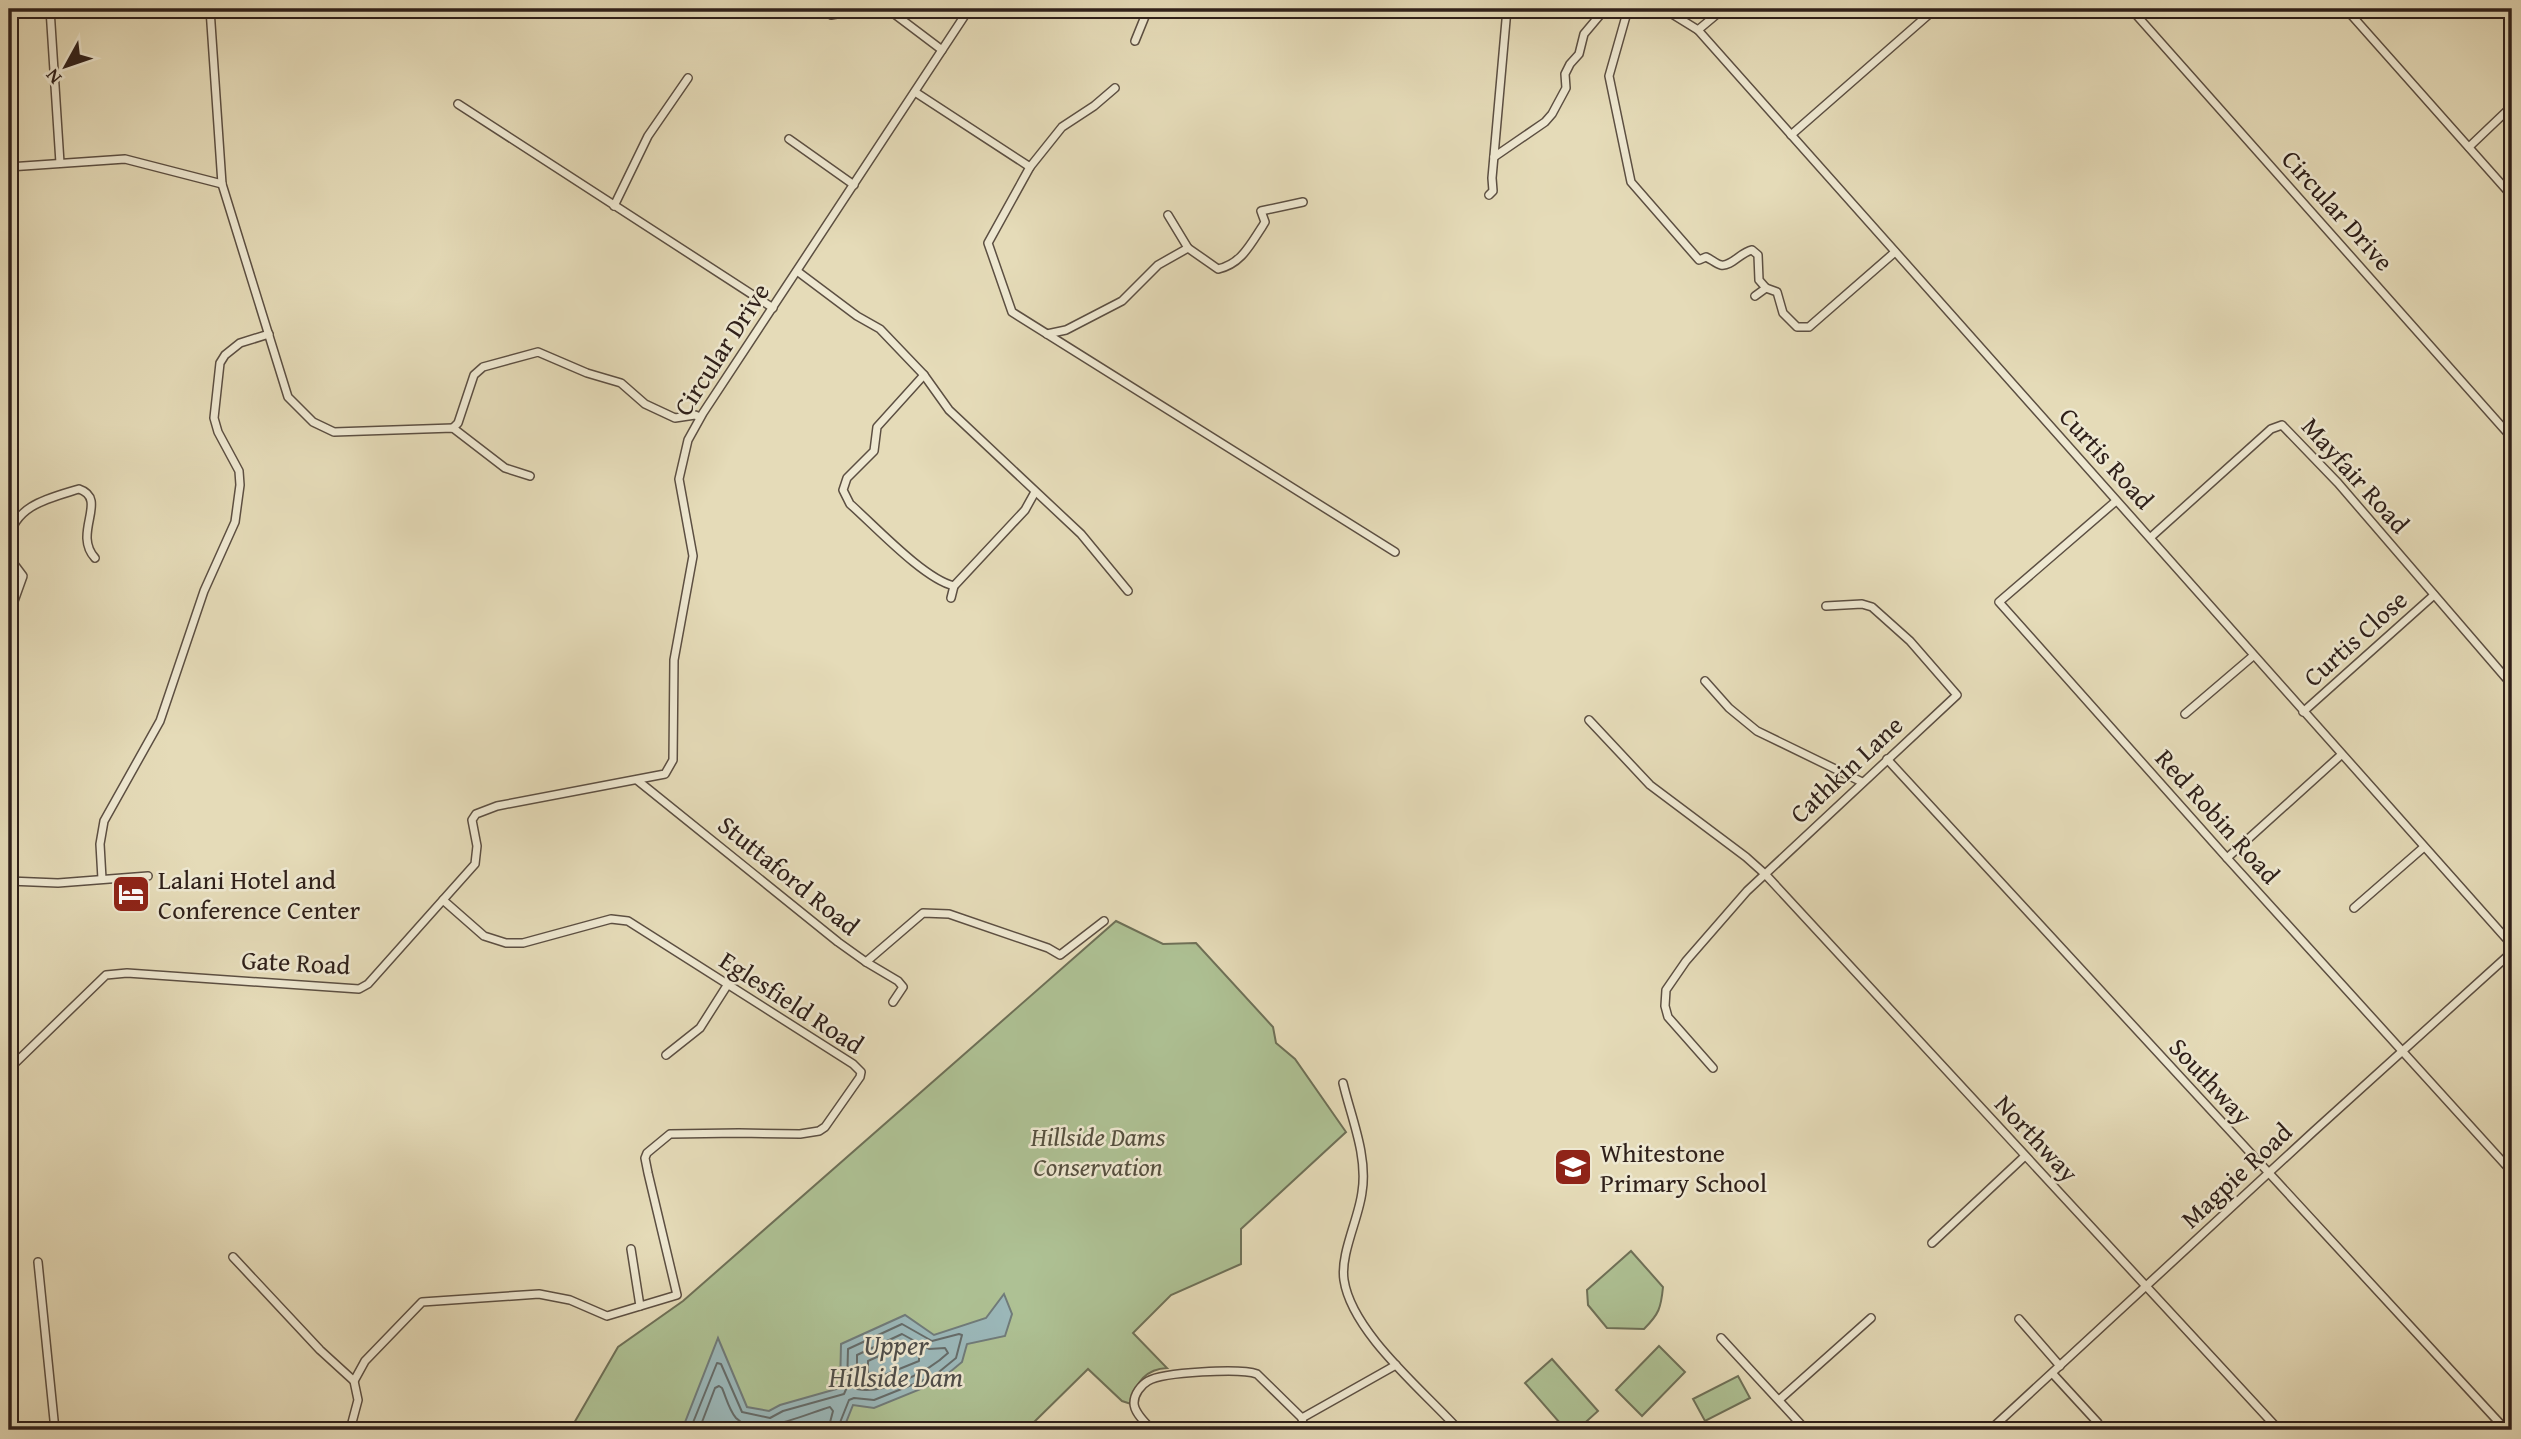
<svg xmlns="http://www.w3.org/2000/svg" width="2521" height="1439" viewBox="0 0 2521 1439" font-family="'Gentium Book Plus',serif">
  <rect width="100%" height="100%" fill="#e5dbb8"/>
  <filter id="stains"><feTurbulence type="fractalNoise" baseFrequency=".00286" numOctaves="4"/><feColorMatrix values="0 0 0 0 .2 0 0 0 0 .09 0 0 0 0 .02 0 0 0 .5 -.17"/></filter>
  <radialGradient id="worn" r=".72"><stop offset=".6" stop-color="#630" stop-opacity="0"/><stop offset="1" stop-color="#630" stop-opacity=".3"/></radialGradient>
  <g fill="#aec194" stroke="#6e7057" stroke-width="2">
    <path d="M1116 921 1163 944 1196 943 1273 1027 1276 1043 1295 1059 1346 1132 1241 1229V1264L1171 1295 1133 1333 1167 1368C1145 1369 1135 1383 1131 1404L1122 1401 1088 1369 1026 1430H570L618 1347 683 1301Z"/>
    <path d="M1631 1251 1663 1287C1661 1308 1659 1314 1644 1329L1607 1328 1588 1305 1587 1290Z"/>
    <path d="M1659 1346 1685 1372 1642 1416 1616 1390Z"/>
    <path d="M1552 1359 1598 1411 1577 1430H1566L1525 1383Z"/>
    <path d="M1738 1376 1750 1398 1705 1421 1693 1399Z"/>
  </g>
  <path fill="#9bb8ba" stroke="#707b7a" stroke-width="2" d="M1004 1294 1012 1314 1005 1336 967 1344 962 1362 938 1382 874 1408 853 1405 843 1430H682L718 1338 747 1407 769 1411 780 1405 840 1388 841 1344 905 1315 934 1335 986 1318Z"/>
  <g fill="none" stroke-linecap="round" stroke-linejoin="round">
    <g stroke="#656c6a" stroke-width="2">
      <path d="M902 1334 929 1349 945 1348 948 1353C929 1371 883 1395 857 1389V1355Z"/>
      <path d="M901 1346 919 1356V1361L872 1380 868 1379V1361Z"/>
      <path d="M690 1430 717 1363 721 1364 742 1412 770 1418 783 1411 844 1394 847 1387 848 1349 902 1324 932 1341 959 1334 962 1335 956 1358 934 1376 874 1400 854 1398 849 1400 837 1430"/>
      <path d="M699 1430 715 1388 719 1386 722 1388C726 1397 729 1410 736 1418 756 1439 807 1413 830 1407L833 1411 828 1430"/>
    </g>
    <defs>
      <g id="minor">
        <path d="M50 9 60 163"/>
        <path d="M210 9 222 184 288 397 313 422 334 432 453 428 505 468 530 476"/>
        <path d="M869 9 893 13 942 50"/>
        <path d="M1628 9 1609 76 1631 182 1699 260 1706 257C1711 259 1716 264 1721 265 1731 267 1741 252 1752 250L1758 255 1759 280 1766 288"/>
        <path d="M1664 9 1698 30 2512 945"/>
        <path d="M2131 9 2512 438"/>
        <path d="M2346 9 2512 196"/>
        <path d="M831 15 864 9"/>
        <path d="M1698 30 1723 9"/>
        <path d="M1135 41 1148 9"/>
        <path d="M1115 88 1094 106 1062 127 1030 167 988 243 1012 312 1395 552"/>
        <path d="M915 92 1030 167"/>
        <path d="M458 104 773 308"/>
        <path d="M1791 135 1935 9"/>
        <path d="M789 139 854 185"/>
        <path d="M2469 147 2512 106"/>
        <path d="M1494 157 1545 122 1552 114 1566 88 1565 74 1570 64 1579 54 1584 34 1605 9"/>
        <path d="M9 167 125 159 222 184"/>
        <path d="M1489 195 1493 191 1492 178 1507 9"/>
        <path d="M614 206 648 136 688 78"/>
        <path d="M1168 215 1188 248"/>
        <path d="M797 271 857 316 880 329 924 375 949 410 1081 534 1128 591"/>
        <path d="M1755 296 1766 288 1777 292 1783 313 1797 327H1809L1895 252"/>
        <path d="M1047 334 1066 330 1122 301 1158 265 1188 248 1218 269C1241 264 1250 245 1262 227L1265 222 1261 211 1303 202"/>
        <path d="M924 375 877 427 874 451 847 478 843 490 850 504C875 526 924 579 954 586"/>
        <path d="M453 428 458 423 474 375 483 367 538 352 587 373 621 383 645 404 675 418 695 415 700 417"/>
        <path d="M2116 501 1999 602 2227 858 2512 1172"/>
        <path d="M2151 537 2271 429 2282 425 2338 483 2512 685"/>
        <path d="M9 540C14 505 50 498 79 489 109 499 72 533 95 558"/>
        <path d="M9 551 11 560 23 576 9 615"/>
        <path d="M951 598 954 586 1025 510 1035 492"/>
        <path d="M1705 681 1729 708 1757 731 1862 782"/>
        <path d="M2303 712 2434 595"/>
        <path d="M2185 714 2253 656"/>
        <path d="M1589 720 1650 785 1746 857 1765 874 2279 1430"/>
        <path d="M1887 759 2506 1430"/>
        <path d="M637 780 838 942 866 962 898 981 903 987 893 1002"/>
        <path d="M2227 858 2341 755"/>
        <path d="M102 879 100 844 104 821 160 721 204 591 235 522 240 485 239 471 218 432 214 418 220 363 225 355 240 343 269 334"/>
        <path d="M9 881 58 883 148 876"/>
        <path d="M2354 908 2424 847"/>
        <path d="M866 962 923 913 949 914 1048 948 1060 955 1104 921"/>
        <path d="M666 1055 700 1028 728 984"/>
        <path d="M1713 1068 1668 1017 1665 1006 1666 990 1686 961 1747 891 1957 695 1910 641 1872 607 1862 604 1826 606"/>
        <path d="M9 1069 106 975 127 973 359 989 368 984 475 864 477 846 472 820 476 814 497 806 665 774 673 760 674 660 693 556 679 479 688 440 703 413 969 9"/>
        <path d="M1343 1083C1351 1117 1368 1156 1362 1192 1359 1218 1340 1254 1344 1280 1352 1333 1424 1391 1459 1430"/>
        <path d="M1932 1243 2025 1156"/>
        <path d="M631 1249 640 1306"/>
        <path d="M233 1257 320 1350 354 1381 358 1400 350 1430"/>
        <path d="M38 1262 55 1430"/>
        <path d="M2019 1319 2060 1366"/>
        <path d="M1721 1338 1806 1430"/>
        <path d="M2053 1374 2098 1423"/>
        <path d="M354 1381 365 1361 422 1302 539 1294 570 1300 607 1316 677 1295 648 1173 645 1158 647 1153 670 1134 739 1133 800 1134 819 1131 825 1127 860 1077 861 1072 853 1064 628 921 611 919 523 943H506L484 936 443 900"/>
        <path d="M1779 1400 1871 1318"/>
        <path d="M1302 1418 1396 1365"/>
        <path d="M1302 1418 1304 1430"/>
        <path d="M1152 1430C1146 1423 1134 1413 1134 1403 1134 1394 1141 1385 1148 1381 1163 1372 1241 1368 1257 1374L1302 1418"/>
        <path d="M1990 1430 2313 1132 2512 952"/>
      </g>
    </defs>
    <use href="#minor" stroke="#5c4f42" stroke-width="10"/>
    <use href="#minor" stroke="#eee8d1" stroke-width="7"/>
  </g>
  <defs>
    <symbol id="hotel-square" viewBox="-11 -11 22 22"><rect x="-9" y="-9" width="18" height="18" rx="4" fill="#8f2418" stroke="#eee8d1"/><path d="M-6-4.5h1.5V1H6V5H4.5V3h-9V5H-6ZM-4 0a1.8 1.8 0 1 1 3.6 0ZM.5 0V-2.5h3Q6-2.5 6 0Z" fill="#fff"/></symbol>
    <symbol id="school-square" viewBox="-11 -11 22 22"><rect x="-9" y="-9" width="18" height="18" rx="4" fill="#8f2418" stroke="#eee8d1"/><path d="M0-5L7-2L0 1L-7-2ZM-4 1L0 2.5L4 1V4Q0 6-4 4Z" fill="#fff"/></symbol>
  </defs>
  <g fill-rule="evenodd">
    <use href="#hotel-square" x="109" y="872" width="44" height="44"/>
    <use href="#school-square" x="1551" y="1145" width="44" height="44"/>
  </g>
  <g text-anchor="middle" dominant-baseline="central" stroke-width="5" stroke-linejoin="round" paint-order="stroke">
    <g font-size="26" fill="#2f201a" stroke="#eee8d1">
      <text transform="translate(2338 210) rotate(48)">Circular Drive</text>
      <text transform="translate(721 349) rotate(-57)">Circular Drive</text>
      <text transform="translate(2107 458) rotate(48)">Curtis Road</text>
      <text transform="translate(2356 475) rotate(48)">Mayfair Road</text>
      <text transform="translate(2355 638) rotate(-42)">Curtis Close</text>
      <text transform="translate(1846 769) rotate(-43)">Cathkin Lane</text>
      <text transform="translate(2218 816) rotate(48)">Red Robin Road</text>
      <text transform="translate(789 875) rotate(39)">Stuttaford Road</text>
      <text transform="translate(296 962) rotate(3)">Gate Road</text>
      <text transform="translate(792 1002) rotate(33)">Eglesfield Road</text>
      <text transform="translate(2211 1081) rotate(47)">Southway</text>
      <text transform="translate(2037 1138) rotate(47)">Northway</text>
      <text transform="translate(2236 1175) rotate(-43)">Magpie Road</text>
    </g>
    <g font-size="26" fill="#2f201a" stroke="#eee8d1" text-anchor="start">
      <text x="158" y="879">Lalani Hotel and<tspan x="158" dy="30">Conference Center</tspan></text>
      <text x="1600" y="1152">Whitestone<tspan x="1600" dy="30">Primary School</tspan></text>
    </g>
    <g font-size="26" font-style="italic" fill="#55503f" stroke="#eee8d1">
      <text x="1098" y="1136">Hillside Dams<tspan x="1098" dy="30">Conservation</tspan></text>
    </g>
    <g font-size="28" font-style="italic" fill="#4f4e4a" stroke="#eee8d1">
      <text x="896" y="1344">Upper<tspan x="896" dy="32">Hillside Dam</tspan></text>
    </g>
  </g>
  <rect width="2521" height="1439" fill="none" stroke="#e5dbb8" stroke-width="35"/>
  <rect x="10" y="10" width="2500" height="1418" fill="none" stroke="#2f201a" stroke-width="3.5"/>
  <rect x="18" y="18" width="2486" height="1404" fill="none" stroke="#2f201a" stroke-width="2"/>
  <g transform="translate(66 66) rotate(230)" stroke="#eee8d1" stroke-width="5" paint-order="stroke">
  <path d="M0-5L12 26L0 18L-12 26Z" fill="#2f201a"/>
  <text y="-10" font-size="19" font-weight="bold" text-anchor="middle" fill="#2f201a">N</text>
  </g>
  <rect width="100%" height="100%" filter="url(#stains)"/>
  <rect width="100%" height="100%" fill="url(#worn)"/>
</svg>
